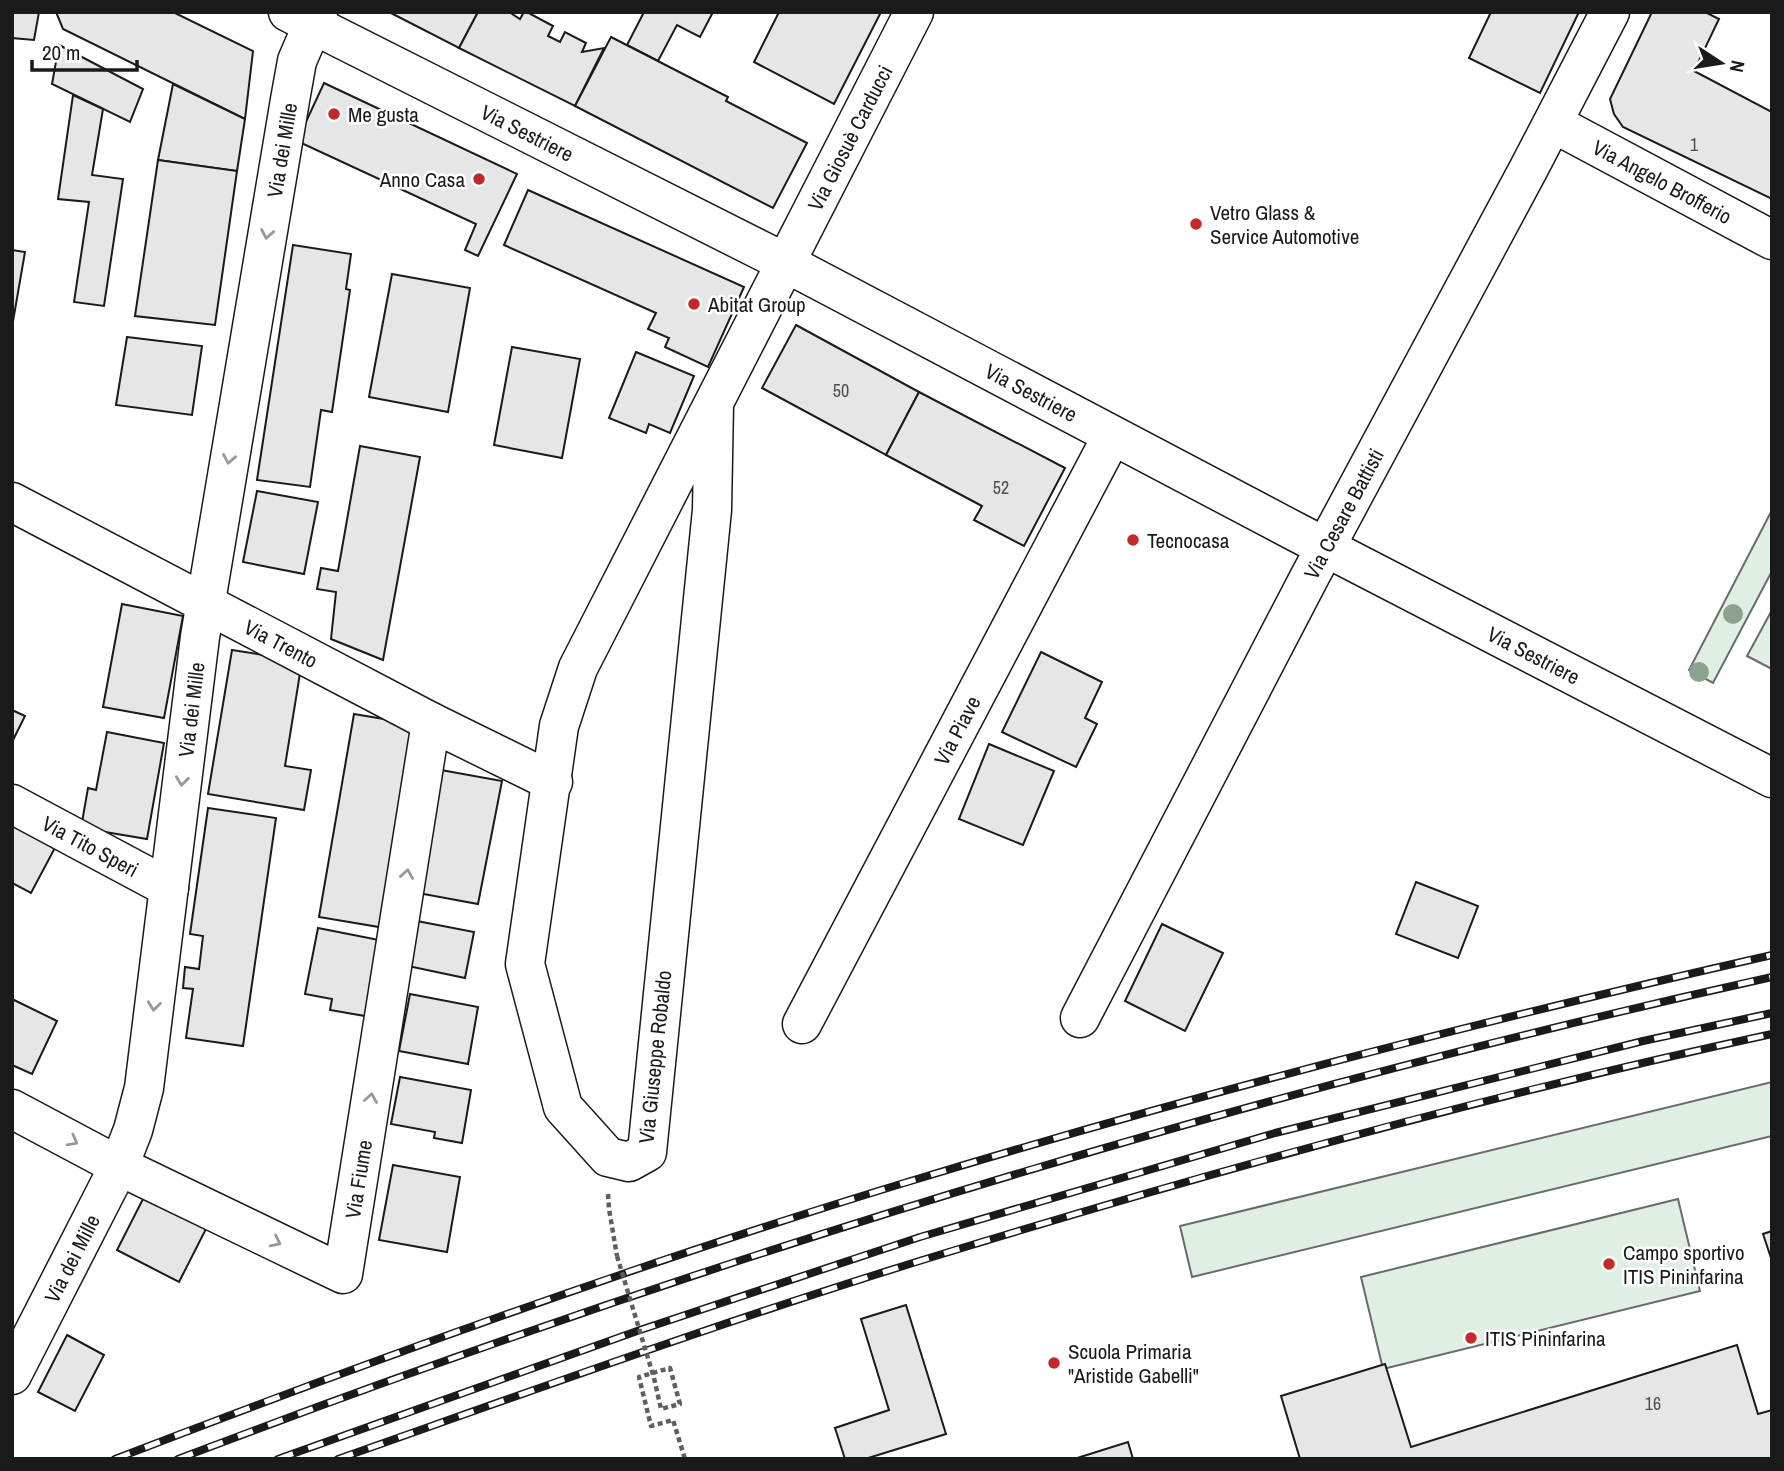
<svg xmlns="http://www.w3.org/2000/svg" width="1784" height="1471" viewBox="0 0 1784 1471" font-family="'Archivo Narrow',sans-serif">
  <rect width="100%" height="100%" fill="#fff"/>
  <g fill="#e0efe3" stroke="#6a6a6a" stroke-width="2">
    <path d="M1772 510V571L1713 683 1689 670Z"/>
    <path d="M1772 610V669L1747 656Z"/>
    <path d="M1772 1082V1136L1192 1277 1180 1226Z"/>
    <path d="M1678 1199 1700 1291 1383 1369 1361 1277Z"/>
  </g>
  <g fill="#e6e6e6" stroke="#1a1a1a" stroke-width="2">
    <path d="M12 12H39L34 40 12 38Z"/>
    <path d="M56 12H173L253 51 245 119 63 29Z"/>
    <path d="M389 12H478L459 48Z"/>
    <path d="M478 12H509L520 19 524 12H527L553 26 548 36 560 42 565 32 586 43 582 52 604 48 575 106 459 48Z"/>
    <path d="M644 12H713L700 37 677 25 658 61 627 45Z"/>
    <path d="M779 12H881L834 104 754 62Z"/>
    <path d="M1491 12H1579L1540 93 1469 58Z"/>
    <path d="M1652 12H1705L1719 19 1694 71 1772 112V199L1623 127 1614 114 1610 99Z"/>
    <path d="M611 37 728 97 726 101 807 143 773 208 575 106Z"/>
    <path d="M59 45 143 89 130 122 52 84Z"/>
    <path d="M324 83 517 174 478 256 465 250 476 224 297 141Z"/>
    <path d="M173 84 245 119 237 171 158 160Z"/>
    <path d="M73 95 103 109 92 175 123 179 104 306 74 302 89 202 58 199Z"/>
    <path d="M158 160 237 171 215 325 135 316Z"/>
    <path d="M528 190 744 287 708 367 665 347 669 338 648 329 656 313 504 245Z"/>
    <path d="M293 245 351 254 346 289 350 290 332 412 321 410 310 487 257 480Z"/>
    <path d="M12 250 25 252 12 327Z"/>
    <path d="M392 274 470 288 448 412 369 397Z"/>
    <path d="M796 325 919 392 886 455 762 388Z"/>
    <path d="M127 337 202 346 192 415 116 405Z"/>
    <path d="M512 347 580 359 562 458 494 445Z"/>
    <path d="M636 352 694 376 670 433 649 424 646 433 609 418Z"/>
    <path d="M919 392 1065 468 1024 546 974 520 982 506 886 455Z"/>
    <path d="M360 446 420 457 383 660 331 639 336 592 317 589 321 568 338 571Z"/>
    <path d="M257 491 318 502 304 574 243 562Z"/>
    <path d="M122 604 183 616 164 718 103 707Z"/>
    <path d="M232 650 302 661 285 766 311 770 304 810 208 794Z"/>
    <path d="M1041 652 1102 682 1085 718 1097 724 1076 767 1002 732Z"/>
    <path d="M12 710 25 716 12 742Z"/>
    <path d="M354 714 414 724 379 927 319 917Z"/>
    <path d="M107 732 164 743 147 839 81 828 88 788 96 790Z"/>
    <path d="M989 744 1054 771 1023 845 959 819Z"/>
    <path d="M441 770 502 781 478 904 418 893Z"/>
    <path d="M208 808 276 818 243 1046 186 1038 193 989 183 988 185 967 199 969 203 936 190 934Z"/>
    <path d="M12 819 57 844 31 893 12 883Z"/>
    <path d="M1416 882 1478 906 1458 958 1396 934Z"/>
    <path d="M417 921 474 932 465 978 408 966Z"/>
    <path d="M1162 924 1223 953 1185 1031 1125 1001Z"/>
    <path d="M318 928 379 940 365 1016 330 1010 332 999 305 994Z"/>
    <path d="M410 994 478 1007 468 1064 399 1051Z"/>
    <path d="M12 999 57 1021 32 1074 12 1065Z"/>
    <path d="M400 1077 471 1090 462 1143 434 1138 435 1132 391 1124Z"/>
    <path d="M393 1165 460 1177 447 1252 379 1240Z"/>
    <path d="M146 1193 208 1225 179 1282 117 1250Z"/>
    <path d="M1772 1231V1261L1763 1234Z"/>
    <path d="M906 1305 946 1434 865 1459H845L835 1428 889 1410 861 1319Z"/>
    <path d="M67 1335 104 1355 75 1411 38 1392Z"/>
    <path d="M1737 1345 1758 1414 1772 1410V1459H1300L1281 1396 1385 1364 1411 1447Z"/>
    <path d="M1128 1442 1133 1459H1074Z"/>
  </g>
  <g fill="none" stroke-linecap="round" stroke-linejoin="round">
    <defs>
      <g id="minor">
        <path id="s1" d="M1553 123 1772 240"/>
        <path id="s2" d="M714 404 712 510 647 1152 629 1162 608 1157 563 1107 525 964 559 726 578 668 914 12"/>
        <path id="s3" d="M12 502 431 722 553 782"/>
        <path id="s4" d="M12 804 169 888"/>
        <path id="s5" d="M1080 1018 1310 576 1529 168 1610 12"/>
        <path id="s6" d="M802 1024 1112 436"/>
        <path id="s7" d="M12 1109 119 1166 343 1274 431 722"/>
        <path id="s8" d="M12 1375 119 1166 133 1130 144 1088 200 637 290 100 297 61 318 12"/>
      </g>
      <g id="major">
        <path id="s9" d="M288 12 786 263 1298 533 1772 778"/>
      </g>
    </defs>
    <use href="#minor" stroke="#1a1a1a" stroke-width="41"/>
    <use href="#major" stroke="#1a1a1a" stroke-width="41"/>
    <g stroke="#5f5f5f" stroke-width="4.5" stroke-dasharray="5 3.5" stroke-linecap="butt">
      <path d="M608 1194 609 1209 617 1256"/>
      <path d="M654 1378 661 1409 680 1404 670 1368 639 1377 651 1426 673 1420 685 1459"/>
    </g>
    <use href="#minor" stroke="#fff" stroke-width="38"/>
    <use href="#major" stroke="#fff" stroke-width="38"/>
    <defs>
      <g id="rail">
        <path d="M115 1459C375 1359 638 1264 904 1183 1190 1096 1480 1021 1772 955"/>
        <path d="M178 1459C697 1262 1229 1097 1772 977"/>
        <path d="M278 1459 640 1330 920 1237 1275 1133 1643 1041 1772 1013"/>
        <path d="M338 1459C534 1390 730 1319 929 1258 1207 1173 1487 1095 1772 1034"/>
      </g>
    </defs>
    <use href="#rail" stroke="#1a1a1a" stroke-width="8"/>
    <use href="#rail" stroke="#fff" stroke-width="5" stroke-dasharray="16" stroke-linecap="butt"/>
    <path stroke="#5f5f5f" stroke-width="4.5" stroke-dasharray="5 3.5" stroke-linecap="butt" d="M617 1256 654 1378"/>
  </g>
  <g fill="#8aa48f">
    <circle cx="1733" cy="614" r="10"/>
    <circle cx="1699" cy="672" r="10"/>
  </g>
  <defs><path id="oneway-chevron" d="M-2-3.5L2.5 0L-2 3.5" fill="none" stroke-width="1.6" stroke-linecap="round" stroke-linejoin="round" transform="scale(1.75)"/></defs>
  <g stroke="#989898">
    <use href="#oneway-chevron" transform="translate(267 234) rotate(100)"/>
    <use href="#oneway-chevron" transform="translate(229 459) rotate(100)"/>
    <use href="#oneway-chevron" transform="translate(182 781) rotate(97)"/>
    <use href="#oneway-chevron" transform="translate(407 874) rotate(-81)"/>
    <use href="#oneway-chevron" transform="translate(154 1006) rotate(97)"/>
    <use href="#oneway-chevron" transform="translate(371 1098) rotate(-81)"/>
    <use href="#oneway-chevron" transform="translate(73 1141) rotate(28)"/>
    <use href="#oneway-chevron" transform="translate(276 1242) rotate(26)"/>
  </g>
  <g fill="#c62828" stroke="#fff" stroke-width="2.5">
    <circle cx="334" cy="114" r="7"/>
    <circle cx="479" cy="179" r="7"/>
    <circle cx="1196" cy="224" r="7"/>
    <circle cx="694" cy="304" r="7"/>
    <circle cx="1133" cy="540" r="7"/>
    <circle cx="1609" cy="1264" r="7"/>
    <circle cx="1471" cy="1338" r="7"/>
    <circle cx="1054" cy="1363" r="7"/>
  </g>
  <g text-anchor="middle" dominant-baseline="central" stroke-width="5" stroke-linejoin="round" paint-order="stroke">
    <g font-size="18" fill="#4d4d4d">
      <text x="1694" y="144">1</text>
      <text x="841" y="390">50</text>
      <text x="1001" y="487">52</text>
      <text x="1653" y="1403">16</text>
    </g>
    <g font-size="21" fill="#1a1a1a" stroke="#fff" text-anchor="start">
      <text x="348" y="114">Me gusta</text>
      <text x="465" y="179" text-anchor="end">Anno Casa</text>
      <text x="1210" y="212">Vetro Glass &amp;<tspan x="1210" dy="24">Service Automotive</tspan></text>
      <text x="708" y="304">Abitat Group</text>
      <text x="1147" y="540">Tecnocasa</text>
      <text x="1623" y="1252">Campo sportivo<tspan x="1623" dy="24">ITIS Pininfarina</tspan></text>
      <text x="1485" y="1338">ITIS Pininfarina</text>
      <text x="1068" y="1351">Scuola Primaria<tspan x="1068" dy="24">"Aristide Gabelli"</tspan></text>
    </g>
    <g font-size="21" fill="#1a1a1a" stroke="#fff">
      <text stroke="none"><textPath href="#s9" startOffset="268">Via Sestriere</textPath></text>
      <text stroke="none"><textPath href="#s2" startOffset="1906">Via Giosuè Carducci</textPath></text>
      <text stroke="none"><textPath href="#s8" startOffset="1265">Via dei Mille</textPath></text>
      <text stroke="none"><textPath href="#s1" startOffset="124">Via Angelo Brofferio</textPath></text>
      <text stroke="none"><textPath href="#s9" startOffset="835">Via Sestriere</textPath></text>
      <text stroke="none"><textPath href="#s5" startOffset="569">Via Cesare Battisti</textPath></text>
      <text stroke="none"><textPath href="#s3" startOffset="304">Via Trento</textPath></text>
      <text stroke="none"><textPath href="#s9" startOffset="1402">Via Sestriere</textPath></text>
      <text stroke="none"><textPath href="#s8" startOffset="698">Via dei Mille</textPath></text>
      <text stroke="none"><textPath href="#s6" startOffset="332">Via Piave</textPath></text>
      <text stroke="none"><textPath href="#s4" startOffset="89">Via Tito Speri</textPath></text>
      <text transform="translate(655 1057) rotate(-84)">Via Giuseppe Robaldo</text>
      <text stroke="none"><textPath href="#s7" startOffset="466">Via Fiume</textPath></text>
      <text stroke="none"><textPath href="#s8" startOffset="131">Via dei Mille</textPath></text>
    </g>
  </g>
  <rect width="1784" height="1471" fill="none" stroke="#1a1a1a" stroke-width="28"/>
  <g transform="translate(1721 63) rotate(102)" stroke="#ffffff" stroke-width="5" paint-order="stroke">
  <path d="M0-5L12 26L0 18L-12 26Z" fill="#1a1a1a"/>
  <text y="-10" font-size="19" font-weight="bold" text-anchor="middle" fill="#1a1a1a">N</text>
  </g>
  <path d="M32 60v10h105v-10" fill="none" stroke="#1a1a1a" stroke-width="3.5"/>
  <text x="42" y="60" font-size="21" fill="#1a1a1a" stroke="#ffffff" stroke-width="5" paint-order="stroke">20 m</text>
</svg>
